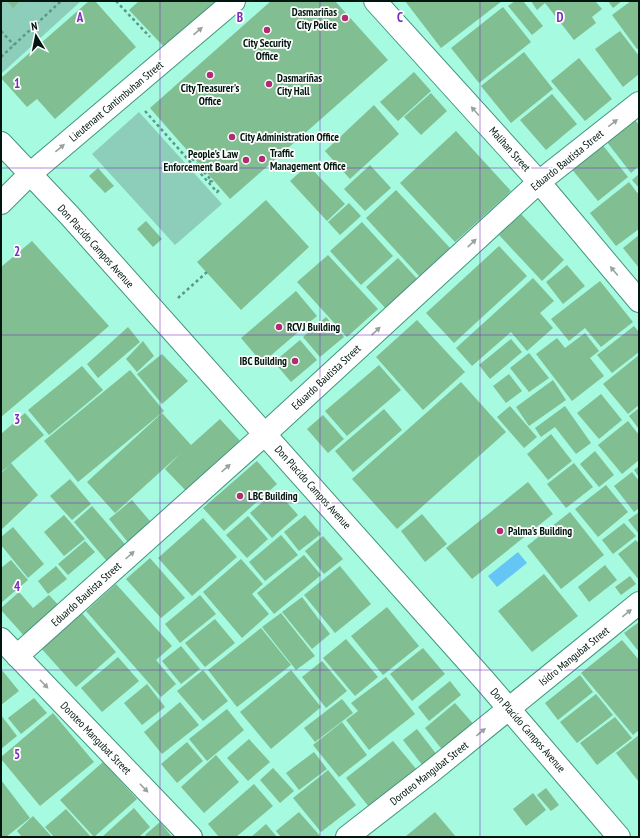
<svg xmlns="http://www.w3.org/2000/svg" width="640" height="838" viewBox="0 0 640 838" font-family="'PT Sans Narrow',sans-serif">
  <rect width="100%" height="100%" fill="#a6fadf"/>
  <g fill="#8cceb9">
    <path d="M1 1H81L1 74Z"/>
    <path d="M139 112 222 204 175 245 92 154Z"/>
  </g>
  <path fill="#65c5f5" d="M518 552 527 563 497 587 488 576Z"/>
  <g fill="#81be92">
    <path d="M7 1H20L13 8Z"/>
    <path d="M89 1H95L136 47 55 119 37 99 27 107 1 78Z"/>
    <path d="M139 1H222L168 51 129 10Z"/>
    <path d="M271 1H335L388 60 230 199 150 108Z"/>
    <path d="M405 1H502L441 48Z"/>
    <path d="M515 1H523L543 26 532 35 508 6Z"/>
    <path d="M531 1H595L602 9 592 17 596 23 574 40 545 3 537 10Z"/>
    <path d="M608 1H622L613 8Z"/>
    <path d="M631 1H639V48L637 49 612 15Z"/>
    <path d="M503 7 531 42 479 83 451 48Z"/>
    <path d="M620 31 639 56V74L623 87 595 49Z"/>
    <path d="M524 52 553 89 511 123 481 86Z"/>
    <path d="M579 58 612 99 585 121 551 81Z"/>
    <path d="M414 72 431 91 398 121 380 102Z"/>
    <path d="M431 93 447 111 421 135 404 117Z"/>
    <path d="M552 94 577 124 546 150 520 120Z"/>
    <path d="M374 105 399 134 350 179 325 151Z"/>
    <path d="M631 115 639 125V166L631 173 603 137Z"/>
    <path d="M456 131 511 191 455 242 400 183Z"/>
    <path d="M601 143 628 177 598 201 570 167Z"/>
    <path d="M308 165 345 204 327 221 290 181Z"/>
    <path d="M370 165 391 188 365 211 344 189Z"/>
    <path d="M98 168 114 186 105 193 89 176Z"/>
    <path d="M639 174V188L632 180Z"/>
    <path d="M629 182 639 195V229L616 246 590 213Z"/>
    <path d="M396 190 451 249 420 277 366 218Z"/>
    <path d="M266 200 309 247 241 310 197 262Z"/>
    <path d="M349 203 361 216 340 235 328 222Z"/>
    <path d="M521 214 564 260 542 281 499 235Z"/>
    <path d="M146 221 162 239 153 247 137 229Z"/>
    <path d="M362 222 393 256 361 285 330 251Z"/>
    <path d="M639 235V268L623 248Z"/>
    <path d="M32 241 109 326 1 417V267Z"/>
    <path d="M499 246 527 276 454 343 426 313Z"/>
    <path d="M328 255 378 309 347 337 297 282Z"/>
    <path d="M398 258 419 281 387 310 366 287Z"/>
    <path d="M567 265 585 286 563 304 546 282Z"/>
    <path d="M533 278 554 301 540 313 553 328 527 351 511 332 472 366 456 348Z"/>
    <path d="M600 281 633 322 601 347 585 328 569 341 551 319Z"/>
    <path d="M296 291 317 316 262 363 241 338Z"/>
    <path d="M326 317 344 337 320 357 303 337Z"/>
    <path d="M417 320 465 372 423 410 376 357Z"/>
    <path d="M634 326 639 332V352L612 373 597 355Z"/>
    <path d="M128 327 140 342 98 378 87 364Z"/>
    <path d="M585 333 599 351 590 358 604 376 572 401 536 354 557 338 565 348Z"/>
    <path d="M511 339 522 352 490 379 479 365Z"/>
    <path d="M300 340 317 360 291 382 274 362Z"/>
    <path d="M143 341 154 356 137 372 126 359Z"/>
    <path d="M529 353 549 378 529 392 510 368Z"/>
    <path d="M162 354 188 381 162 404 137 374Z"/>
    <path d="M639 355V405L628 414 603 384Z"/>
    <path d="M379 365 401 390 347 436 325 411Z"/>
    <path d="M82 366 103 390 49 435 28 410Z"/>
    <path d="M130 370 164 411 78 482 44 441Z"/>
    <path d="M509 374 522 391 506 403 493 386Z"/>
    <path d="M553 380 566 400 529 426 516 407Z"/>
    <path d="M461 382 506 432 397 529 352 479Z"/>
    <path d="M601 394 622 420 599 439 577 413Z"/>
    <path d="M510 406 537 437 524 448 497 417Z"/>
    <path d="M565 406 591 443 576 454 555 427 541 437 535 428Z"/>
    <path d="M639 408V429L629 416Z"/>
    <path d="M384 409 402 430 353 472 335 451Z"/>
    <path d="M25 413 44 435 11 463 38 495 1 530V473L10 465 1 472V434Z"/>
    <path d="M162 413 191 445 220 419 242 443 188 493 165 469 181 453 115 513 87 482Z"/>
    <path d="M323 415 344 439 328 453 307 429Z"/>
    <path d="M628 421 639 435V460L622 474 598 445Z"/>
    <path d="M551 434 572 461 548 480 527 454Z"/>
    <path d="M595 451 614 475 599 487 580 464Z"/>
    <path d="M257 461 277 484 224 531 203 508Z"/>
    <path d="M574 463 593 487 566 508 547 484Z"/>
    <path d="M639 466V477L634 470Z"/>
    <path d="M632 472 639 481V508L634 512 614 486Z"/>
    <path d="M70 479 91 504 72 520 50 496Z"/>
    <path d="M528 482 553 514 472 579 446 548Z"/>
    <path d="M606 485 628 512 598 537 575 509Z"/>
    <path d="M276 490 298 515 272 538 250 513Z"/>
    <path d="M132 500 155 527 131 546 109 519Z"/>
    <path d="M92 506 130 550 111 566 74 522Z"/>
    <path d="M570 512 604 555 561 589 527 546Z"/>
    <path d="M639 512V534L628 520Z"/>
    <path d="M422 514 447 544 425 562 401 531Z"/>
    <path d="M64 515 85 539 64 556 44 532Z"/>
    <path d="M305 515 321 534 299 551 284 532Z"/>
    <path d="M248 516 268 539 247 558 226 535Z"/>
    <path d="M203 518 237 557 192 596 158 558Z"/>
    <path d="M624 523 636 536 613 554 602 540Z"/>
    <path d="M13 527 44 564 28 578 1 545V537Z"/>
    <path d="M281 535 298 555 265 581 249 562Z"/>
    <path d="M323 536 343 559 324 574 305 551Z"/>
    <path d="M636 540 639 544V580L618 554Z"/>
    <path d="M85 541 95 552 68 575 58 564Z"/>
    <path d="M304 555 321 575 274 614 257 593Z"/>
    <path d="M150 558 185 598 161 618 126 579Z"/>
    <path d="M241 559 263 584 252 594 269 614 242 638 203 592Z"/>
    <path d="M11 560 28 580 1 603V568Z"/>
    <path d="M605 565 617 580 589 602 578 587Z"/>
    <path d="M56 566 67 579 48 594 38 581Z"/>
    <path d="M340 566 371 604 335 633 304 595Z"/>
    <path d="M544 574 578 616 532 652 498 611Z"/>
    <path d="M630 576 636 584 621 595 615 587Z"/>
    <path d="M116 584 172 646 156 660 176 684 161 697 86 611Z"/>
    <path d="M19 592 33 608 49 595 62 609 27 639 1 610V608Z"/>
    <path d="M200 595 216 614 180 643 165 624Z"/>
    <path d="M302 597 330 634 312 649 282 612Z"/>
    <path d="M387 607 419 646 383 675 351 636Z"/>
    <path d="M80 611 116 652 76 687 40 647Z"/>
    <path d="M281 613 315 656 296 670 262 627Z"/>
    <path d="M215 619 235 643 205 667 185 643Z"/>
    <path d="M639 622V652L624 633Z"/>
    <path d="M261 628 291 665 237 707 208 670Z"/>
    <path d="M346 639 378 677 355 696 323 658Z"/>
    <path d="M622 640 639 660V730L633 735 581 673Z"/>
    <path d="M181 646 200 669 181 684 162 661Z"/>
    <path d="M423 648 445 674 412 701 390 674Z"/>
    <path d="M118 657 139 681 102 712 81 688Z"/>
    <path d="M322 661 347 691 326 708 302 677Z"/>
    <path d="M1 669 19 691 1 705Z"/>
    <path d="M203 670 228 701 203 721 177 691Z"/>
    <path d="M291 670 321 707 271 749 240 712Z"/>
    <path d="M580 675 593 692 558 720 545 703Z"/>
    <path d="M386 677 415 714 369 750 346 720 358 711 351 703Z"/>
    <path d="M450 681 461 695 429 721 418 707Z"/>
    <path d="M147 684 165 707 142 725 124 703Z"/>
    <path d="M596 694 613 715 577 743 560 722Z"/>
    <path d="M34 698 47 713 21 734 8 718Z"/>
    <path d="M342 699 353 713 315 742 304 728Z"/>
    <path d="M180 702 199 725 162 754 144 732Z"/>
    <path d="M455 703 476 727 444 752 425 728Z"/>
    <path d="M227 709 244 730 207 761 189 739Z"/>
    <path d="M53 713 94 762 40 806 1 759V757Z"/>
    <path d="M1 715 17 736 1 749Z"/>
    <path d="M615 717 632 738 597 765 580 743Z"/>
    <path d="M342 722 367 755 339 777 313 745Z"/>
    <path d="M417 729 437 755 423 766 403 740Z"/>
    <path d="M639 735V782L616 753Z"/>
    <path d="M249 739 270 762 248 781 227 758Z"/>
    <path d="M393 741 417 770 369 807 346 778Z"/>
    <path d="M187 742 203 761 177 783 161 764Z"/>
    <path d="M314 752 327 769 299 790 286 773Z"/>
    <path d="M216 755 239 782 204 813 181 787Z"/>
    <path d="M103 762 137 799 94 837 60 800Z"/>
    <path d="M273 768 294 791 280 803 260 780Z"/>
    <path d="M328 770 356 805 321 832 293 798Z"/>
    <path d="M1 780 30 818 6 837H1Z"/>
    <path d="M254 784 273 806 236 837H219L208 824Z"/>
    <path d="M546 788 559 805 551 811 537 795Z"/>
    <path d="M533 793 546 810 526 826 513 809Z"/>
    <path d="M134 808 150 827 139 837H102Z"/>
    <path d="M66 809 91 837H54L45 827Z"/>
    <path d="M299 812 321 837H281L276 831Z"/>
    <path d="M435 812 456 837H405Z"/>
    <path d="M33 816 52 837H22L17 831Z"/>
    <path d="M160 822 172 837H147L145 835Z"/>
    <path d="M266 824 277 837H251Z"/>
  </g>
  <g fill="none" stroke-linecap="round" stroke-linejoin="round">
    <defs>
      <path id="minor" d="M17 656 265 434 539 182 639 103"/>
      <g id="tertiary">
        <path d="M375 1 539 182 639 301"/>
        <path d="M1 203 30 174 234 1"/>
        <path d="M1 639 191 837"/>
        <path d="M347 837 432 771 639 603"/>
      </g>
      <path id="secondary" d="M1 143 70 216 485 681 619 837"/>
    </defs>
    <use href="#minor" stroke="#41957e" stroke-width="24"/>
    <use href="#tertiary" stroke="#41957e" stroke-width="24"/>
    <use href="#secondary" stroke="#41957e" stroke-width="24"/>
    <g stroke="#5e9785" stroke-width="2.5" stroke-dasharray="3 3" stroke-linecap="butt">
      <path d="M116 1 150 37"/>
      <path d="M1 31 14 45"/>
      <path d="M1 57 61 1"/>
      <path d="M145 111 217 192 221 188"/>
      <path d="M188 154 212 181 209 182"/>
      <path d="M178 298 207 272"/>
    </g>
    <use href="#minor" stroke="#fff" stroke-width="22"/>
    <use href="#tertiary" stroke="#fff" stroke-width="22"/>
    <use href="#secondary" stroke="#fff" stroke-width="22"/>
  </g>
  <defs><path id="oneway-solid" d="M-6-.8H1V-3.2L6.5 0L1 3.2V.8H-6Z"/></defs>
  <g fill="#99a29f">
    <use href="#oneway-solid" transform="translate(198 31) rotate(-40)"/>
    <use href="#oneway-solid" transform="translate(475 111) rotate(-132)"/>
    <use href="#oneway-solid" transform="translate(613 123) rotate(-38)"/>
    <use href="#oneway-solid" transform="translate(60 148) rotate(-40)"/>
    <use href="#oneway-solid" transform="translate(472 243) rotate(-43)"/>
    <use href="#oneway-solid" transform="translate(614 271) rotate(-130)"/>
    <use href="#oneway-solid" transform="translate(376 331) rotate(-43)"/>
    <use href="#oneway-solid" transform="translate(226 468) rotate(-42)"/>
    <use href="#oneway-solid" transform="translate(130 555) rotate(-42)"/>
    <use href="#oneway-solid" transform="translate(627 613) rotate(-39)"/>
    <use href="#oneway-solid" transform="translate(44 684) rotate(46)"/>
    <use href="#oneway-solid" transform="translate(481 732) rotate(-39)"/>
    <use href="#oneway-solid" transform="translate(144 788) rotate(46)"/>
  </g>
  <path fill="none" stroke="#7b2cbf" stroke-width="1" stroke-opacity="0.55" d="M160 1V837M320 1V837M480 1V837M1 168H639M1 335H639M1 503H639M1 670H639"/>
  <g fill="#b12c73" stroke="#fff" stroke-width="1.5">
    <circle cx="345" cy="18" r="4"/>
    <circle cx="267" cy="30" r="4"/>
    <circle cx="210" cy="75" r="4"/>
    <circle cx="269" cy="84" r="4"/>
    <circle cx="232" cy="137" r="4"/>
    <circle cx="262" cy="159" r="4"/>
    <circle cx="246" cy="160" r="4"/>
    <circle cx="279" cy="327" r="4"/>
    <circle cx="295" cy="361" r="4"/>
    <circle cx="240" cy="496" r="4"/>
    <circle cx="500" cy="531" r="4"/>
  </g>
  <g text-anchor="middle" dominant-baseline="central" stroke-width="3.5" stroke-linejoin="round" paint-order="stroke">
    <g font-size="11" font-weight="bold" fill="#00160f" stroke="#fff" text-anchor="start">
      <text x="337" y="12" text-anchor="end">Dasmariñas<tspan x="337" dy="13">City Police</tspan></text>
      <text x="267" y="43" text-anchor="middle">City Security<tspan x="267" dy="13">Office</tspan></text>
      <text x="277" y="78">Dasmariñas<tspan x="277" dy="13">City Hall</tspan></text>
      <text x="210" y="88" text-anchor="middle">City Treasurer's<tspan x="210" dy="13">Office</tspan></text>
      <text x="240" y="137">City Administration Office</text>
      <text x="270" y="153">Traffic<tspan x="270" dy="13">Management Office</tspan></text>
      <text x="238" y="154" text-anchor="end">People's Law<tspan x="238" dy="13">Enforcement Board</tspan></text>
      <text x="287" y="327">RCVJ Building</text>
      <text x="287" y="361" text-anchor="end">IBC Building</text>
      <text x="248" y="496">LBC Building</text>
      <text x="508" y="531">Palma's Building</text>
    </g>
    <g font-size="11" fill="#00160f" stroke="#fff">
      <text transform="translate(116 101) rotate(-40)">Lieutenant Cantimbuhan Street</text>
      <text transform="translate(510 149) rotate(48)">Malihan Street</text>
      <text transform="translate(567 160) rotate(-39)">Eduardo Bautista Street</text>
      <text transform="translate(96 246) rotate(48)">Don Placido Campos Avenue</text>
      <text transform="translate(326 377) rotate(-43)">Eduardo Bautista Street</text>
      <text transform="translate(313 487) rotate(48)">Don Placido Campos Avenue</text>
      <text transform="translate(86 594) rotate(-42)">Eduardo Bautista Street</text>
      <text transform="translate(574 656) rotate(-39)">Isidro Mangubat Street</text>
      <text transform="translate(528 730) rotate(49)">Don Placido Campos Avenue</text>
      <text transform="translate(96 738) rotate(46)">Doroteo Mangubat Street</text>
      <text transform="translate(429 773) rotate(-38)">Doroteo Mangubat Street</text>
    </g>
  </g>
  <g font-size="13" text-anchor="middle" font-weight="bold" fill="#7b2cbf" stroke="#fff" stroke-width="3.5" stroke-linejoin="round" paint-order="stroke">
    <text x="80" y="22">A</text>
    <text x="240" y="22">B</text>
    <text x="400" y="22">C</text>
    <text x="560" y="22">D</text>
    <text x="17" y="88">1</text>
    <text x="17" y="256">2</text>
    <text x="17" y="424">3</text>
    <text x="17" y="591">4</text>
    <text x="17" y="759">5</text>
  </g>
  <rect width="640" height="838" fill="none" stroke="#00160f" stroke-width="4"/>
  <g transform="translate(36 36) rotate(350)" stroke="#ffffff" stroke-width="3" paint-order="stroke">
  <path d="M0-3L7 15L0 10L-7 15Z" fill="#00160f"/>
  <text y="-6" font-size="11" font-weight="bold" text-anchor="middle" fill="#00160f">N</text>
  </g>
</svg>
